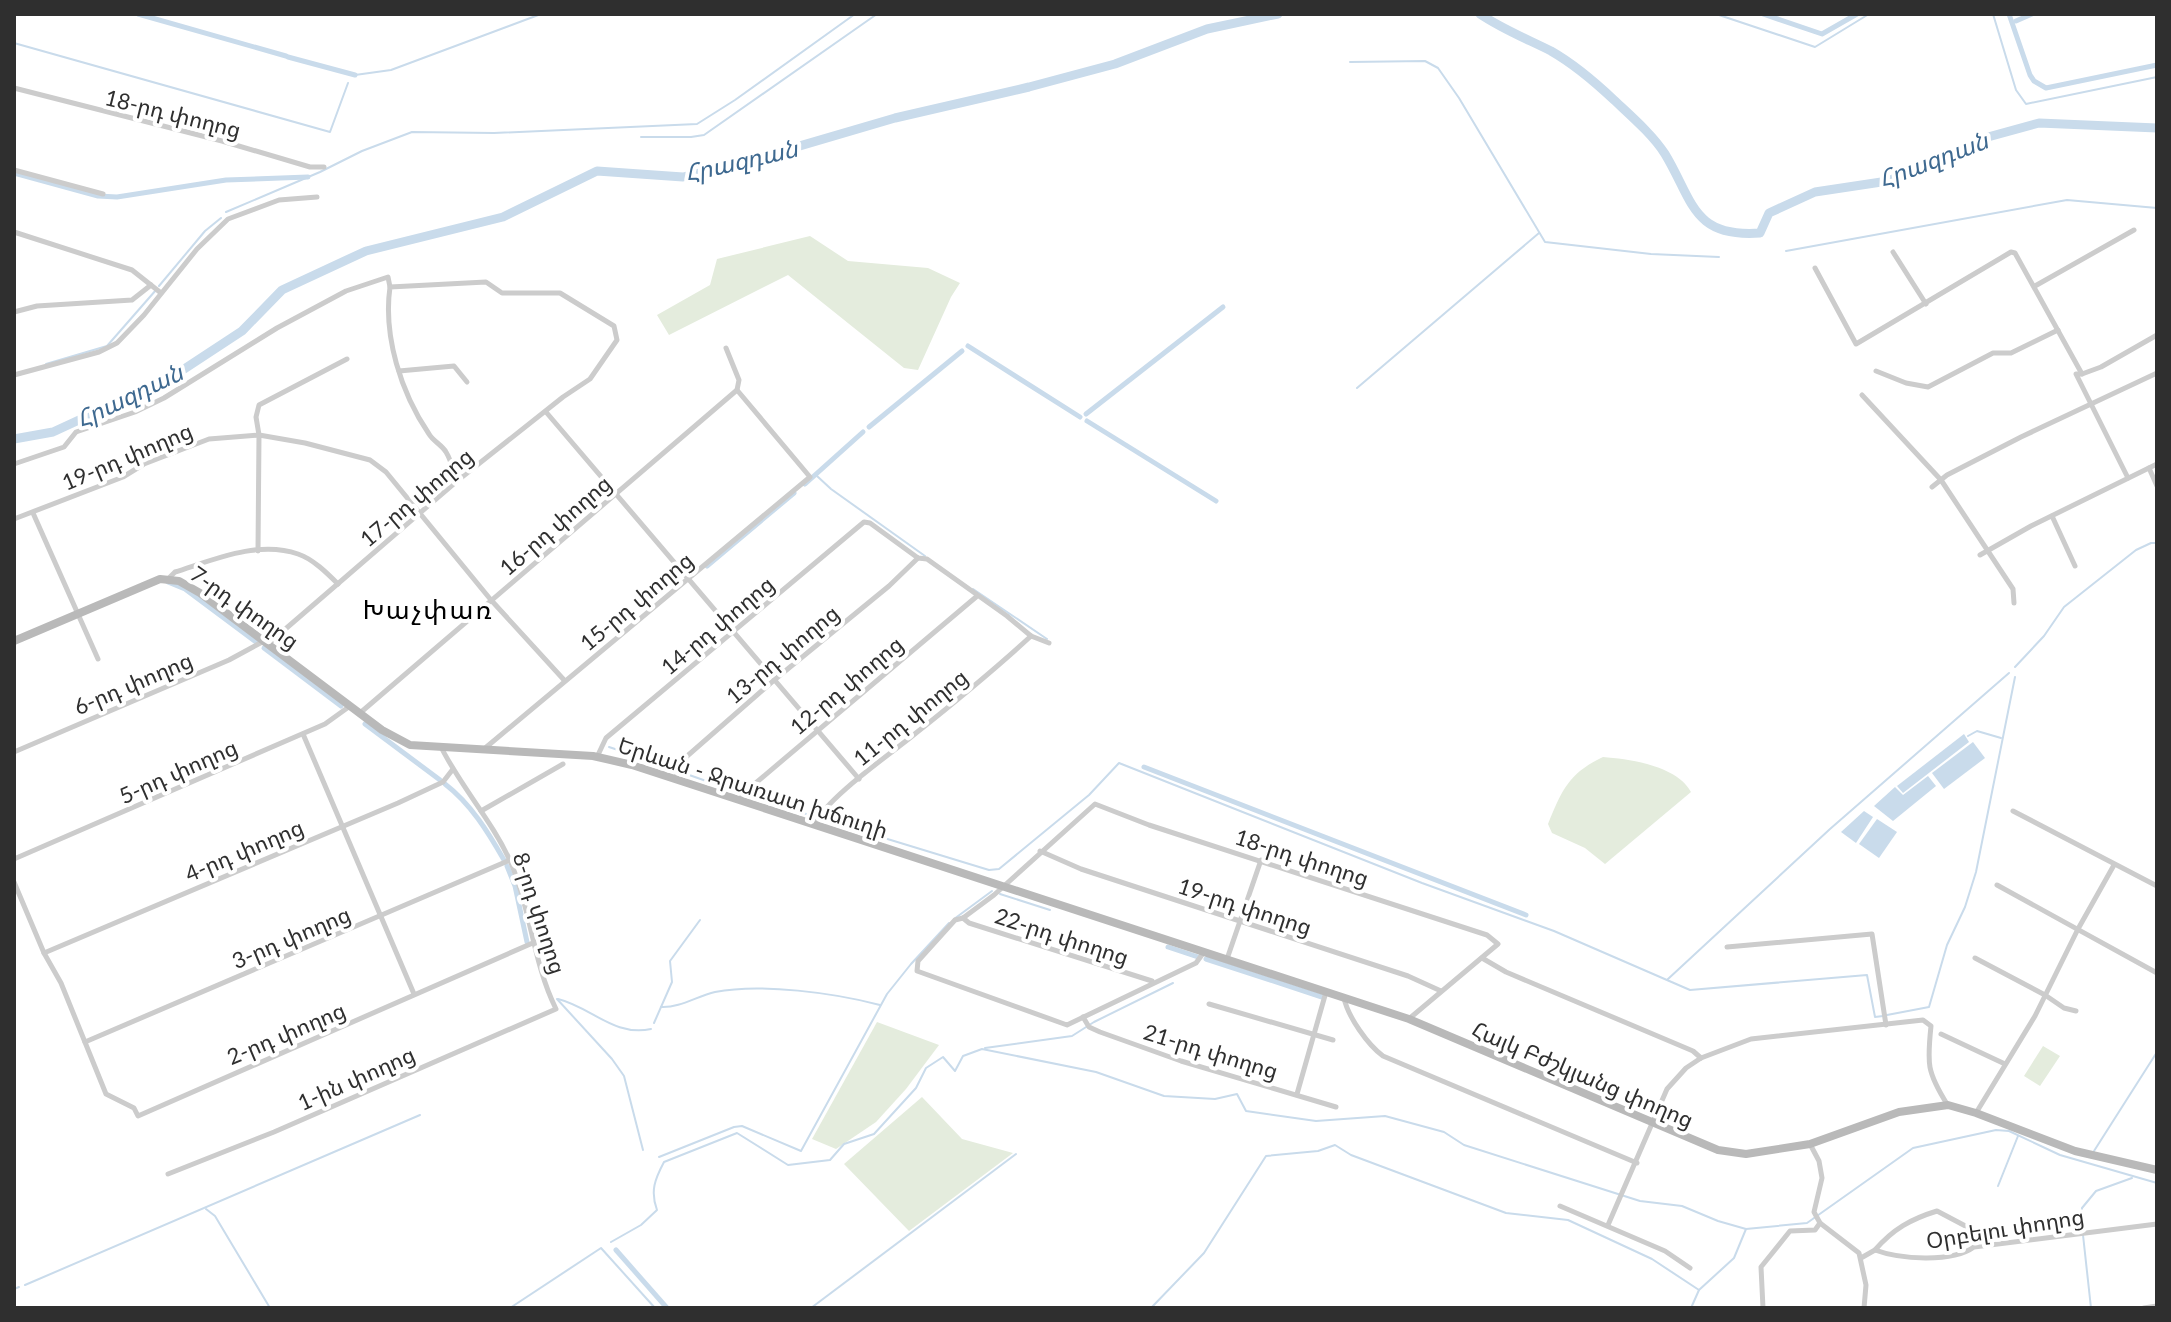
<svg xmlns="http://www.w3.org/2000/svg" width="2171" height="1322" viewBox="0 0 2171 1322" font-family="Lato,'Noto Sans Armenian',sans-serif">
  <rect width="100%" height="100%" fill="#fff"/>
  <g fill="#e4ecdd">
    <path d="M810 236 848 261 928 268 960 283 951 297 918 370 904 368 788 275 669 335 657 315 710 285 717 259Z"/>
    <path d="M1603 757C1631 759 1677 766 1691 792L1605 864 1585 848 1552 833 1548 824C1562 790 1569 773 1603 757Z"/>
    <path d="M877 1022 939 1045 906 1089 876 1122 836 1149 812 1139Z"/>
    <path d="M2043 1046 2060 1056 2040 1086 2024 1076Z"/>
    <path d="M922 1097 962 1139 1013 1153 909 1231 844 1164Z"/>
  </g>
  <g fill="#c9dbeb">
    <path d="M1964 734 1969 742 1903 793 1897 786Z"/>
    <path d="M1973 742 1985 758 1944 789 1932 773Z"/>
    <path d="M1928 776 1936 786 1893 821 1874 806 1895 787 1903 795Z"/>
    <path d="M1864 811 1873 817 1856 843 1841 832Z"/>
    <path d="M1877 819 1897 832 1879 858 1859 844Z"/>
  </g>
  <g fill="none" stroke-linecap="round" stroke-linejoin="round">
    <g stroke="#c9dbeb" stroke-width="2">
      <path d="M1716 14 1815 47 1869 14"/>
      <path d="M1993 14 2016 90 2026 104 2157 77"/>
      <path d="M14 43 330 132 348 83"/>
      <path d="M1350 62 1425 61 1438 68 1459 98 1545 242 1651 254 1719 257"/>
      <path d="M355 75 391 70 541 14"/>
      <path d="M641 137H691L704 135 877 14"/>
      <path d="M226 212 320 172 362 151 412 132 494 133 697 124 735 100 855 14"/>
      <path d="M1786 251 2067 200 2157 208"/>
      <path d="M159 286 205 231 221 218"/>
      <path d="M46 364 107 346 156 290"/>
      <path d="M1357 388 1539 233"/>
      <path d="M817 476 831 489 925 556"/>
      <path d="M973 589 1047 639"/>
      <path d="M2015 667 2044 636 2064 607 2136 550 2151 543H2157"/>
      <path d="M1968 736 1977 731 2001 738"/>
      <path d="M609 747 672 768"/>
      <path d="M678 771 740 793"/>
      <path d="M746 795 816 817"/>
      <path d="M822 819 989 870 999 869 1089 795 1119 763 1422 883 1554 931 1690 990 1867 975 1875 1017 1883 1016"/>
      <path d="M1000 894 1050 910"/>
      <path d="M954 919 992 891"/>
      <path d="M1668 979 1830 829 2009 673"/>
      <path d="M557 999 612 1059 624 1076 643 1150"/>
      <path d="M558 999C591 1007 614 1037 651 1029"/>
      <path d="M661 1007C680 1008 697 996 715 992 761 983 835 993 880 1005"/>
      <path d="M1887 1015 1929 1007 1947 945 1965 907 1976 872 2015 677"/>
      <path d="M654 1023 672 982 670 961 700 920"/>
      <path d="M985 1048 1072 1036 1094 1022 1173 983"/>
      <path d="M2094 1151 2157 1052"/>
      <path d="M659 1157 734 1127 742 1126 801 1151 887 994 911 964 949 923"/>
      <path d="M1998 1186 2018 1136"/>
      <path d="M206 1209 215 1216 270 1308"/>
      <path d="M2082 1226V1208L2096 1191 2132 1178"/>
      <path d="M2083 1235 2091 1308"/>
      <path d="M611 1242 641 1225 657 1210C650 1191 655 1179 664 1162L737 1133 788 1165 830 1160 844 1144 874 1134 916 1088 926 1068 943 1057 955 1071 963 1056 982 1049 1096 1072 1164 1096 1215 1099 1237 1094 1246 1111 1316 1121 1385 1116 1444 1132 1464 1145 1640 1201 1682 1206 1718 1221 1746 1229 1807 1223 1913 1148 1996 1130 2009 1131 2060 1155 2157 1183"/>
      <path d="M25 1285 420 1115"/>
      <path d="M14 1289 19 1287"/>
      <path d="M510 1308 601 1248 655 1308"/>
      <path d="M811 1308 1016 1154"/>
      <path d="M1151 1308 1204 1253 1266 1156 1318 1151 1335 1145 1351 1155 1506 1213 1568 1220 1652 1259 1699 1290"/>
      <path d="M1691 1308 1699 1290 1734 1258 1746 1229"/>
    </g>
    <g stroke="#c9dbeb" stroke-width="5">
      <path d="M138 14 286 56"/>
      <path d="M1763 14 1822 34 1857 14"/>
      <path d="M2009 14 2030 75 2034 81 2046 88 2157 65"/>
      <path d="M2016 21 2032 14"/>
      <path d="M288 57 355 75"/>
      <path d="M14 173 98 196 117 197 226 180 308 177"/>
      <path d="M968 346 1080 417"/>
      <path d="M1086 414 1223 307"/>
      <path d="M1087 421 1216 501"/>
      <path d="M869 427 962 351"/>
      <path d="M805 484 863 432"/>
      <path d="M707 566 794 493"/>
      <path d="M168 582 185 589 256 642"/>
      <path d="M264 648 341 706"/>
      <path d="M365 724 440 780"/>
      <path d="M1144 767 1526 915"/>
      <path d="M445 784C471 804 488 832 504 860"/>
      <path d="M507 866 515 886 527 942"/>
      <path d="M1168 947 1198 957"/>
      <path d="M1206 959 1322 997"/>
      <path d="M616 1250 667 1308"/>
    </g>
    <g stroke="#c9dbeb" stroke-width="9">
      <path d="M1480 14C1502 29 1527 39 1551 51 1572 63 1596 83 1614 100 1631 116 1653 135 1665 154 1693 200 1692 238 1760 233L1769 213 1815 192 1888 181 1988 137 2039 123 2157 128"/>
      <path d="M14 439 53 432 172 377 242 331 282 290 366 251 503 217 597 171 683 177 755 159 895 118 1029 87 1115 64 1207 29 1278 14"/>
    </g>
    <g stroke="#ccc" stroke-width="5">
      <path d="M14 88 222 141 310 167H324"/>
      <path d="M14 170 103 194"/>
      <path d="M14 232 132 270 161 293"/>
      <path d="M1893 252 1926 304"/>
      <path d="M1815 268 1856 344 2011 252 2015 253 2082 374 2101 367 2157 335"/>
      <path d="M2035 286 2134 230"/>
      <path d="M14 312 37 306 132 300 151 285"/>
      <path d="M399 371 454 366 467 382"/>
      <path d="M1876 371 1906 383 1928 387 1993 353H2011L2058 330"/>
      <path d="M2082 374H2076L2128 478"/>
      <path d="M14 375 99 352 117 343 144 315 197 249 228 219 279 200 317 197"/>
      <path d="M1862 395 1941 480 2013 589 2014 603"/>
      <path d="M546 412 859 779"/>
      <path d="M14 464 64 447 76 432 135 412 164 398 277 328 346 291 388 277 390 287"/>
      <path d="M2149 468 2157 486"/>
      <path d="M1932 487 1947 475 2021 437 2157 373"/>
      <path d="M33 513 98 659"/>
      <path d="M2052 516 2075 566"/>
      <path d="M14 519 123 477 144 464 209 439 259 435 305 443 370 460 386 472 491 600 565 681"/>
      <path d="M258 551 259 435 256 417 259 405 347 359"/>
      <path d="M1980 555 2031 526 2157 464"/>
      <path d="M168 579 175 572C213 560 258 540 298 554 313 559 327 573 338 584"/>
      <path d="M268 644 457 481 563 397 590 379 617 340 614 326 560 293H502L486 282 390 287C383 336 401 393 429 434 433 441 442 445 446 452 451 460 454 472 457 481"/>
      <path d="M360 713 737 390 739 380 726 348"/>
      <path d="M303 734 414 994"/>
      <path d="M484 749 810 477 737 390"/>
      <path d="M14 752 229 660 264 641"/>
      <path d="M597 757 606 738 864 522 870 523 918 558 927 559 1007 616 1031 636 1049 643"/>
      <path d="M671 778 677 765 773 681 889 586 918 558"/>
      <path d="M739 800 745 792 976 597"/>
      <path d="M481 811 563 764"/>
      <path d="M2013 811 2157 886"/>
      <path d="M815 824C826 798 892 753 916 733 955 702 994 670 1031 636"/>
      <path d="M1040 851 1081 869 1408 976 1441 991"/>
      <path d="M14 859 325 724 350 706"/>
      <path d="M14 882 44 953 61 983 106 1094 134 1108 138 1116 535 942"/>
      <path d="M1997 885 2157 973"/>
      <path d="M963 918 969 923 1152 981"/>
      <path d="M1727 947 1872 934 1886 1025"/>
      <path d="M1204 952 1196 963 1067 1025 917 971 918 961 955 920 963 918 994 895 1095 804 1149 825 1487 935 1498 944 1410 1018"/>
      <path d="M44 953 398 803 443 782 453 769"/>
      <path d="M1482 958 1506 972 1693 1051 1701 1058"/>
      <path d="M1975 958 2045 995 2064 1008 2076 1011"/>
      <path d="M1227 959 1261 860"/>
      <path d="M1344 998C1348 1017 1368 1045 1383 1056L1637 1163"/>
      <path d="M1209 1004 1333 1040"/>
      <path d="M1083 1017 1089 1027 1100 1032 1181 1061 1336 1107"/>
      <path d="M1941 1034 2005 1064"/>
      <path d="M85 1042 510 860"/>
      <path d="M1297 1094 1326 992"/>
      <path d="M1976 1113 2035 1016 2078 929 2114 865"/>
      <path d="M1810 1144 1819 1161 1822 1178 1814 1212 1820 1223 1859 1253 1866 1285 1864 1308"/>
      <path d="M168 1174 274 1132 556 1009C533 963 531 910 511 863 493 822 461 787 441 747"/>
      <path d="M1560 1206 1665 1251 1690 1268"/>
      <path d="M1608 1225 1667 1089 1686 1068 1701 1058 1751 1039 1923 1020 1931 1026C1927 1064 1927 1072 1947 1104"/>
      <path d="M1875 1250C1893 1229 1911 1219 1937 1211L1973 1230 1974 1246"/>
      <path d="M1861 1258 1875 1250C1899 1259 1952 1263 1974 1247L2157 1224"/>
      <path d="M1763 1308 1761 1267 1790 1231 1815 1230 1820 1223"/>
      <path d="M2144 1308 2157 1306"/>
    </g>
    <path stroke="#b9b9b9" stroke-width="8" d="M14 641 160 579 179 581 200 593 382 730 410 745 593 756 632 765 1409 1019 1718 1150 1746 1154 1810 1144 1899 1112 1948 1105 1976 1113 2075 1151 2157 1170"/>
  </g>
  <g text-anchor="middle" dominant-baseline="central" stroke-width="8" stroke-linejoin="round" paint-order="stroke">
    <g font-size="22" fill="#2f2f2f" stroke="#fff">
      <text transform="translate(173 113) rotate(14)">18-րդ փողոց</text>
      <text transform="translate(127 456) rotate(-23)">19-րդ փողոց</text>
      <text transform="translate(416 497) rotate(-40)">17-րդ փողոց</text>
      <text transform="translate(555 525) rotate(-41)">16-րդ փողոց</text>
      <text transform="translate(636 601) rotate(-40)">15-րդ փողոց</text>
      <text transform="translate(245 607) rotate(35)">7-րդ փողոց</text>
      <text transform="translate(717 625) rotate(-40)">14-րդ փողոց</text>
      <text transform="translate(782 654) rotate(-40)">13-րդ փողոց</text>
      <text transform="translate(133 683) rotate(-23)">6-րդ փողոց</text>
      <text transform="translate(846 685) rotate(-40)">12-րդ փողոց</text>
      <text transform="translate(910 717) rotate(-39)">11-րդ փողոց</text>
      <text transform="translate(178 771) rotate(-24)">5-րդ փողոց</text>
      <text transform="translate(753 787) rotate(18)">Երևան - Ջրառատ խճուղի</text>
      <text transform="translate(244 850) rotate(-23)">4-րդ փողոց</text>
      <text transform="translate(1302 857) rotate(18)">18-րդ փողոց</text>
      <text transform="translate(1245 906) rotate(18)">19-րդ փողոց</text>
      <text transform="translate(540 913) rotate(72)">8-րդ փողոց</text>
      <text transform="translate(1062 936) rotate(18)">22-րդ փողոց</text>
      <text transform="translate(291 937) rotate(-23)">3-րդ փողոց</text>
      <text transform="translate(286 1033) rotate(-23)">2-րդ փողոց</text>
      <text transform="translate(1211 1051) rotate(17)">21-րդ փողոց</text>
      <text transform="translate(1583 1074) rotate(23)">Հայկ Բժշկյանց փողոց</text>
      <text transform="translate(356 1078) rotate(-24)">1-ին փողոց</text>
      <text transform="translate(2005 1228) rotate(-9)">Օրբելու փողոց</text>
    </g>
    <g font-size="24" font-style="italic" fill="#3e6990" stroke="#fff">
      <text transform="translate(1933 159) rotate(-21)">Հրազդան</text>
      <text transform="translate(741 160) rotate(-13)">Հրազդան</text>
      <text transform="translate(129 395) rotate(-26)">Հրազդան</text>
    </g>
    <g font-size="26" letter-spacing="2" fill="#000" stroke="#fff">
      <text x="428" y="609">Խաչփառ</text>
    </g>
  </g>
  <rect width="2171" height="1322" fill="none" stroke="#2f2f2f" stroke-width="32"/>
</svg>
